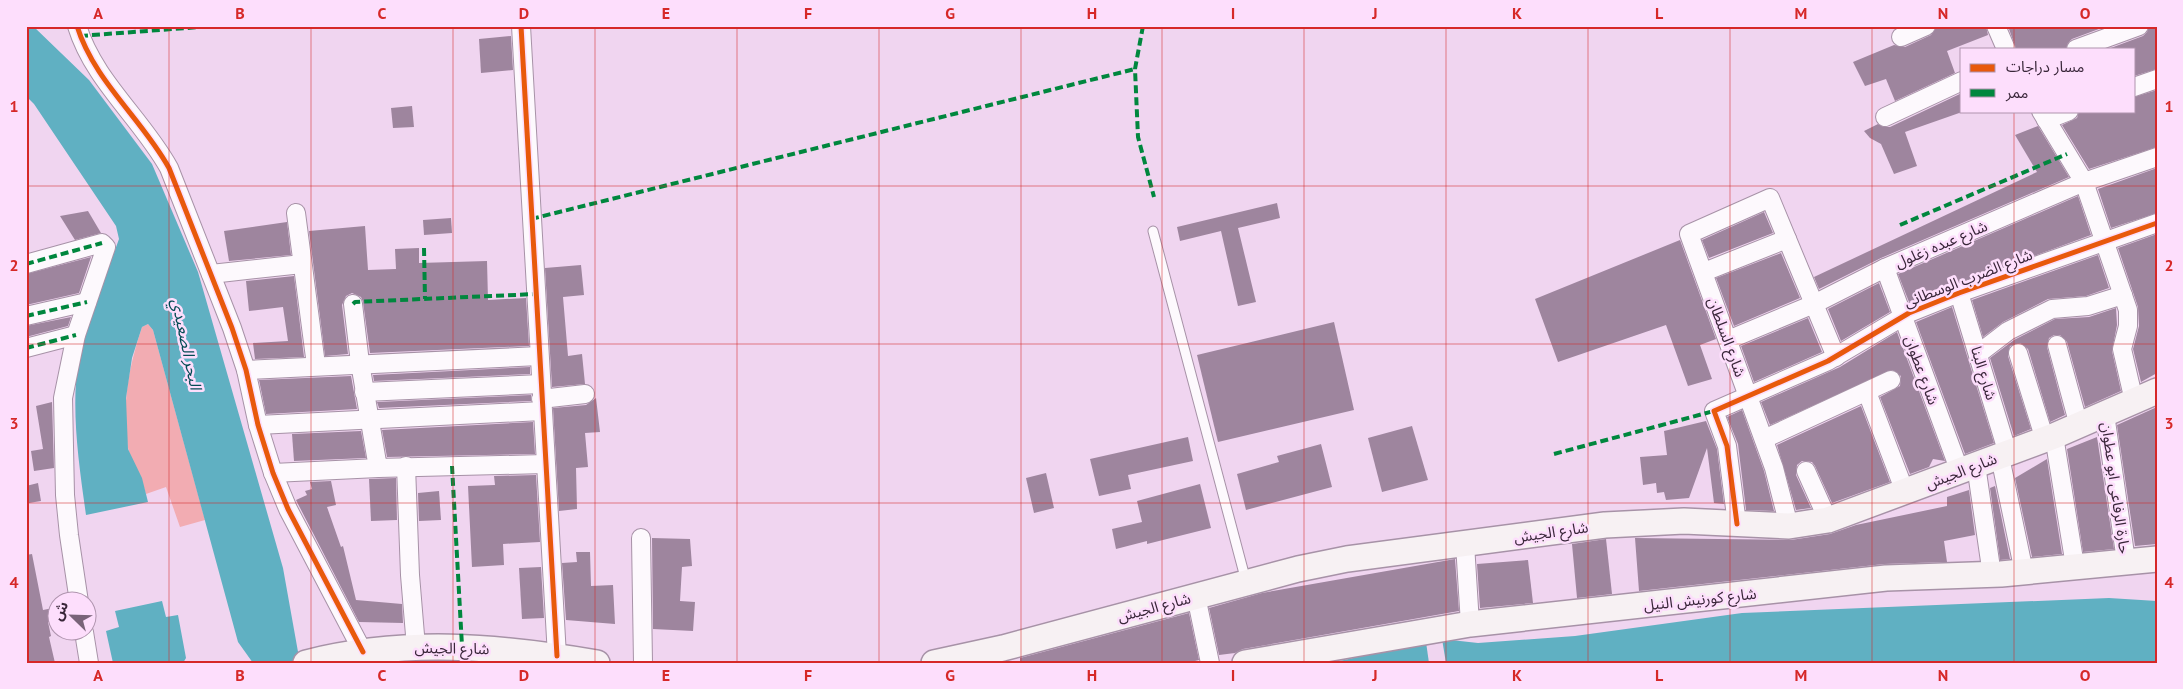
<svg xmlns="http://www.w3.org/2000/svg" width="2183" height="689" viewBox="0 0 2183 689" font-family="'PT Sans','Noto Sans Arabic',sans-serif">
  <rect width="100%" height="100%" fill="#f0d5f0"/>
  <path fill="#f2acb2" d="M148 324 153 330 205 520 180 527 166 487 146 494C142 479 131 462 128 448 121 406 129 366 142 327Z"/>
  <g fill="#60b0c2">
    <path d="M26 26H33L89 80 152 164 198 272 283 568 300 663H253L238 642 153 330 148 324 142 327 132 358 126 398 128 449 142 478 148 502 86 515C79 465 71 412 78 362 84 324 106 276 119 239L116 226 34 104 26 96Z"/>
    <path d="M2109 598 2157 601V663H1330L1442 639 1478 643 1575 636 1742 613Z"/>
    <path d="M162 601 166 617 178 615 186 658 183 663H113L106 631 119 627 115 611Z"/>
  </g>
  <path fill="#f0d5f0" d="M1442 639 1446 663H1429L1426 642Z"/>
  <g fill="#9e859e">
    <path d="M1936 26H1986L1988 35 1947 51 1955 73 1895 101 1886 79 1865 86 1853 62 1894 45 1905 47 1931 35Z"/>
    <path d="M2008 26H2107L2072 39 2068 43 2066 49H2016Z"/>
    <path d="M2149 26H2157V69L2134 76V49H2108L2143 36 2147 32Z"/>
    <path d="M511 36 513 70 481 73 479 39Z"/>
    <path d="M2157 90V147L2089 169 2062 125 2077 118 2079 111H2134V97Z"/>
    <path d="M1962 93V112L1905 132 1917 166 1894 174 1881 144 1870 138 1864 131 1878 124 1884 127H1890Z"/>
    <path d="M412 106 414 127 393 128 391 108Z"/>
    <path d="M2038 126 2069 177 1881 258 1819 289 1814 277 2037 172 2015 135Z"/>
    <path d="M2157 168V213L2111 228 2098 189Z"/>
    <path d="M2078 196 2091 235 1909 302 1898 274Z"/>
    <path d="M1277 203 1280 218 1238 228 1256 302 1238 306 1221 231 1180 241 1177 227Z"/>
    <path d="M88 211 101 233 75 240 60 216Z"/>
    <path d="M1764 212 1773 233 1709 258 1702 240Z"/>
    <path d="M451 218 452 233 424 235 423 220Z"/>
    <path d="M287 222 291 255 229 261 224 231Z"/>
    <path d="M365 226 368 270 396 269 395 249 419 248V263L487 261 488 300 526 298 529 346 370 353 363 302 361 297 352 293 346 296 342 305 348 354 325 356 309 231Z"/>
    <path d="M2157 234V373L2141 382 2133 349 2139 326 2138 307 2118 248Z"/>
    <path d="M1680 240 1716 339 1700 345 1712 379 1688 386 1666 325 1558 362 1535 299Z"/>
    <path d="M1781 253 1800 298 1734 326 1716 278Z"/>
    <path d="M2098 255 2109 288 2086 296 2048 299 2003 322 1983 337 1972 300Z"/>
    <path d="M91 257 79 293 26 305V274Z"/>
    <path d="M581 265 584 295 563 297 568 356 582 354 585 384 552 387 545 268Z"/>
    <path d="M294 276 304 357 255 359 253 343 288 341 283 307 249 311 246 281Z"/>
    <path d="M1879 283 1890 312 1841 341 1828 309Z"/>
    <path d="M1952 307 1994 443 1965 454 1916 322Z"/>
    <path d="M2116 308 2117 325 2112 351 2121 391 2085 407 2067 342 2060 335H2054L2049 338 2047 347 2065 415 2050 422 2028 349 2020 343 2010 346 2008 356 2031 429 2014 436 1990 358 2014 340 2055 319 2089 317Z"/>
    <path d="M71 317 68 326 26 337V326Z"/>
    <path d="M1808 318 1822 352 1754 382 1741 346Z"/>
    <path d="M1334 322 1354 410 1218 442 1197 355Z"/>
    <path d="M1897 332 1945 461 1933 459 1929 467 1910 474 1880 397 1900 386 1901 376 1892 370 1770 425 1761 402 1840 367Z"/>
    <path d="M530 367V374L374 381 373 375Z"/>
    <path d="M351 376 357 409 266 414 259 380Z"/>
    <path d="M531 395V401L379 408 377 402Z"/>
    <path d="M596 398 600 432 585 433 588 467 576 468 577 509 559 511 553 408 586 405Z"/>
    <path d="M52 402 54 468 34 471 31 451 43 449 36 406Z"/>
    <path d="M1861 406 1890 482 1832 503 1815 466 1812 462 1802 461 1797 465 1796 475 1811 508 1796 510 1777 445Z"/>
    <path d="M2157 407V544L2135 546 2117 425Z"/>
    <path d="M1742 410 1764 471 1774 511 1746 510 1738 444 1727 417Z"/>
    <path d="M1706 421 1717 449 1724 504 1714 503 1707 448 1689 498 1666 500 1664 492 1657 493 1656 483 1643 485 1640 457 1667 455 1664 431Z"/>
    <path d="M533 422 535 454 387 457 382 430Z"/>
    <path d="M1412 426 1428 480 1382 492 1368 438Z"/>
    <path d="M361 431 366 458 294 461 292 434Z"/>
    <path d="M1188 437 1193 461 1128 475 1131 489 1099 496 1090 459Z"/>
    <path d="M2097 437 2114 549 2083 552 2067 449Z"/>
    <path d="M1321 444 1332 487 1246 510 1237 474 1279 462 1277 456Z"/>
    <path d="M2047 459 2062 554 2032 557 2015 478Z"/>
    <path d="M1046 473 1054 508 1034 513 1026 478Z"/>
    <path d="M536 475 540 542 503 544 504 565 472 567 468 486 495 485 494 476Z"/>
    <path d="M396 478 397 520 371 521 369 479Z"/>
    <path d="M331 481 336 505 327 507 341 547 343 546 356 600 402 604 403 623 359 622 298 504 296 500 307 495 305 491 312 489 310 482Z"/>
    <path d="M38 483 41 501 29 503 26 486Z"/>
    <path d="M1200 484 1211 528 1147 544V541L1116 549 1112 529 1142 522 1137 501Z"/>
    <path d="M1995 486 2010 559 2000 560 1990 488Z"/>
    <path d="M1969 490 1975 535 1944 541 1947 562 1884 564 1639 591 1635 538 1791 540 1830 534 1856 525 1947 506V497Z"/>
    <path d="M439 491 441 520 419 521 418 493Z"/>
    <path d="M652 538 690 539 692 566 682 567 680 601 695 602 693 631 653 629Z"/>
    <path d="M1606 539 1612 594 1577 598 1572 544Z"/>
    <path d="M576 552H590L591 586 613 585 615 624 566 620 562 563 577 562Z"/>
    <path d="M32 554 43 610 58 607V620L48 622 51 636 49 637 55 663H26V555Z"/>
    <path d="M1455 559 1459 611 1243 649 1235 653 1219 655 1209 608 1262 593Z"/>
    <path d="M1528 560 1533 603 1480 608 1477 564Z"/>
    <path d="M541 567 544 618 522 619 519 568Z"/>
    <path d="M1189 613 1199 660 1187 663H1020V658Z"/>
  </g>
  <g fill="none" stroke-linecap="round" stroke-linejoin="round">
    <defs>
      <path id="lane" d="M1153 231 1246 581"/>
      <g id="street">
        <path d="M77 26C94 81 142 119 169 168L232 328 246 370 258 425 273 473 288 509 363 652"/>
        <path d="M521 26 557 656"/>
        <path d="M1996 26 2006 49"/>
        <path d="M1901 37 1926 26"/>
        <path d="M2076 49 2139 26"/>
        <path d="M2134 87 2157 79"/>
        <path d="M2041 111 2084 182 2128 310V326L2122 349 2134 401"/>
        <path d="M1885 117 1962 81"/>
        <path d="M2046 120 2069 111"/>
        <path d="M296 213 316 365"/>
        <path d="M26 264 102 243 106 247 76 335 63 398 65 495 69 535 79 602"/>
        <path d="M1885 268 1960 472"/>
        <path d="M1704 272 1787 239"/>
        <path d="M211 274 302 264"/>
        <path d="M1959 293 2008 454"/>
        <path d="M353 304 360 363 378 468 545 464"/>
        <path d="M26 316 87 302"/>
        <path d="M1728 340 1814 304 1885 268 2084 182 2157 157"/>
        <path d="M2057 345 2079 426"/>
        <path d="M26 348 76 335"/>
        <path d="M2018 353 2045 440"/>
        <path d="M1978 354 2008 331 2052 309 2088 306 2123 295"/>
        <path d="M246 370 539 356"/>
        <path d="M364 392 541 384"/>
        <path d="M1867 392 1905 492"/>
        <path d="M541 399 585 394"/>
        <path d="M2105 414 2126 561"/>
        <path d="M258 425 542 411"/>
        <path d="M2054 436 2075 566"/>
        <path d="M1764 439 1891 380"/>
        <path d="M2000 457 2024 572"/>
        <path d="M1976 465 1992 575"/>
        <path d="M406 466 410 575 416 647"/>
        <path d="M1806 471 1828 520"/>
        <path d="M273 473 378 468"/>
        <path d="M1737 524 1727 446 1714 411 1828 361 1909 313 1959 293 2157 223"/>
        <path d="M1789 526 1774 468 1689 234 1770 198 1836 357"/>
        <path d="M641 538 643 663"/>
        <path d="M1465 544 1470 624"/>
        <path d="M1196 596 1210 663"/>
        <path d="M84 632 89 663"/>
      </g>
      <g id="secondary">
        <path d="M306 663C405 638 497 646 597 663"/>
        <path d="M934 663 1003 648 1298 569 1347 559 1605 525 1684 521 1789 526 1828 520 2054 436 2157 391"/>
        <path d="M1245 663 1470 624 1886 578 2001 574 2157 559"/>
      </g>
    </defs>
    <use href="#lane" stroke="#a792a7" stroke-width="11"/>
    <use href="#street" stroke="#a792a7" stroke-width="20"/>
    <use href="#secondary" stroke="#a792a7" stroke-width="28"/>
    <use href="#lane" stroke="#fdf9fd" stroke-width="9"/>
    <use href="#street" stroke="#fdf9fd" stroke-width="18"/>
    <use href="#secondary" stroke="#f7f1f3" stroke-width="25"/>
    <g stroke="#00873e" stroke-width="4" stroke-dasharray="8 4" stroke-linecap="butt">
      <path d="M1143 26 1135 69 1138 137 1154 197"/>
      <path d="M80 36 213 26"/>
      <path d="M531 219 1135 69"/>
      <path d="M1900 225 2067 154"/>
      <path d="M424 248 425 299"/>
      <path d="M26 264 102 243"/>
      <path d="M353 304 355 302 536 294"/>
      <path d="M26 316 87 302"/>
      <path d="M26 348 76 335"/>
      <path d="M1554 454 1714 411"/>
      <path d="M452 466 462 646"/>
    </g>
    <defs>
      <g id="cycleway">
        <path d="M77 26C94 81 142 119 169 168L232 328 246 370 258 425 273 473 288 509 363 652"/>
        <path d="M521 26 557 656"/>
        <path d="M1737 524 1727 446 1714 411 1828 361 1909 313 1959 293 2157 223"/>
      </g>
    </defs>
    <use href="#cycleway" stroke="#fddefc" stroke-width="8"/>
    <use href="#cycleway" stroke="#e8590c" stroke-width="5"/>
  </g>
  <path fill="none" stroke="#d62828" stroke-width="1" stroke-opacity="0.55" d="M169 26V663M311 26V663M453 26V663M595 26V663M737 26V663M879 26V663M1021 26V663M1162 26V663M1304 26V663M1446 26V663M1588 26V663M1730 26V663M1872 26V663M2014 26V49M2014 111V663M26 186H2157M26 344H2157M26 503H2157"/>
  <g text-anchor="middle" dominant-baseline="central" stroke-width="5" stroke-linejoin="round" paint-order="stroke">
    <g font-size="15" fill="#392639" stroke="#fddefc">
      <text transform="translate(1941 244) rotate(-23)">شارع عبده زغلول</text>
      <text transform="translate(1968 278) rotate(-21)">شارع الضرب الوسطانى</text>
      <text transform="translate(1727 337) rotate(70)">شارع السلطان</text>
      <text transform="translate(1922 370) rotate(70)">شارع عطوان</text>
      <text transform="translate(1984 373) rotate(73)">شارع البنا</text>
      <text transform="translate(1961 471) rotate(-21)">شارع الجيش</text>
      <text transform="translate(2116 488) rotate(82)">حارة الرفاعى ابو عطوان</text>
      <text transform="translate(1551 532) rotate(-8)">شارع الجيش</text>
      <text transform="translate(1700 599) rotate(-6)">شارع كورنيش النيل</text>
      <text transform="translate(1154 607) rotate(-15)">شارع الجيش</text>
      <text transform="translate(452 648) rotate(1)">شارع الجيش</text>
    </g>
    <g font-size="16" font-style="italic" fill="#034b53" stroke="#fddefc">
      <text transform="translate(187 344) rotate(78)">البحر الصعيدي</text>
    </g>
  </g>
  <rect width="2183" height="689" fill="none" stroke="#fddefc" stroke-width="55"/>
  <rect x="1960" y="48" width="175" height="65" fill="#fddefc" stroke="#af94ae"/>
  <rect x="1970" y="64" width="25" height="8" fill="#e8590c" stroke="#af94ae"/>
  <text x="2006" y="72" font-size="15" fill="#392639">مسار دراجات</text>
  <rect x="1970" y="89" width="25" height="8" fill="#00873e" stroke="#af94ae"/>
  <text x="2006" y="98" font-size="15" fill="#392639">ممر</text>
  <g transform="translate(72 616) rotate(293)"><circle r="24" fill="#fddefc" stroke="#af94ae"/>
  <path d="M0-4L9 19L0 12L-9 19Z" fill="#796379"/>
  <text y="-8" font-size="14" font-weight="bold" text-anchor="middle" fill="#392639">ش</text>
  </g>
  <rect x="28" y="28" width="2128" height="634" fill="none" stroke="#d62828" stroke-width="2"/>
  <g font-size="16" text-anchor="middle" font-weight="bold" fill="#d62828">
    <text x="98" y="19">A</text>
    <text x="240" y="19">B</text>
    <text x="382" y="19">C</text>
    <text x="524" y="19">D</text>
    <text x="666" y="19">E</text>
    <text x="808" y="19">F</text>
    <text x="950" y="19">G</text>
    <text x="1092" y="19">H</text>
    <text x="1233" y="19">I</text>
    <text x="1375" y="19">J</text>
    <text x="1517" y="19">K</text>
    <text x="1659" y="19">L</text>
    <text x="1801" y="19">M</text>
    <text x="1943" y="19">N</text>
    <text x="2085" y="19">O</text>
    <text x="14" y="112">1</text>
    <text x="2169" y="112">1</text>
    <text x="14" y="271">2</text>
    <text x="2169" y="271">2</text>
    <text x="14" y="429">3</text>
    <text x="2169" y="429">3</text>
    <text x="14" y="588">4</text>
    <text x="2169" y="588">4</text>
    <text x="98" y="681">A</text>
    <text x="240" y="681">B</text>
    <text x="382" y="681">C</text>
    <text x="524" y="681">D</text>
    <text x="666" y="681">E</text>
    <text x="808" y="681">F</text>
    <text x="950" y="681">G</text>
    <text x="1092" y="681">H</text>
    <text x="1233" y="681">I</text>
    <text x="1375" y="681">J</text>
    <text x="1517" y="681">K</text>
    <text x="1659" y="681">L</text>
    <text x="1801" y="681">M</text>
    <text x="1943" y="681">N</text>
    <text x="2085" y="681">O</text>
  </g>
</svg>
